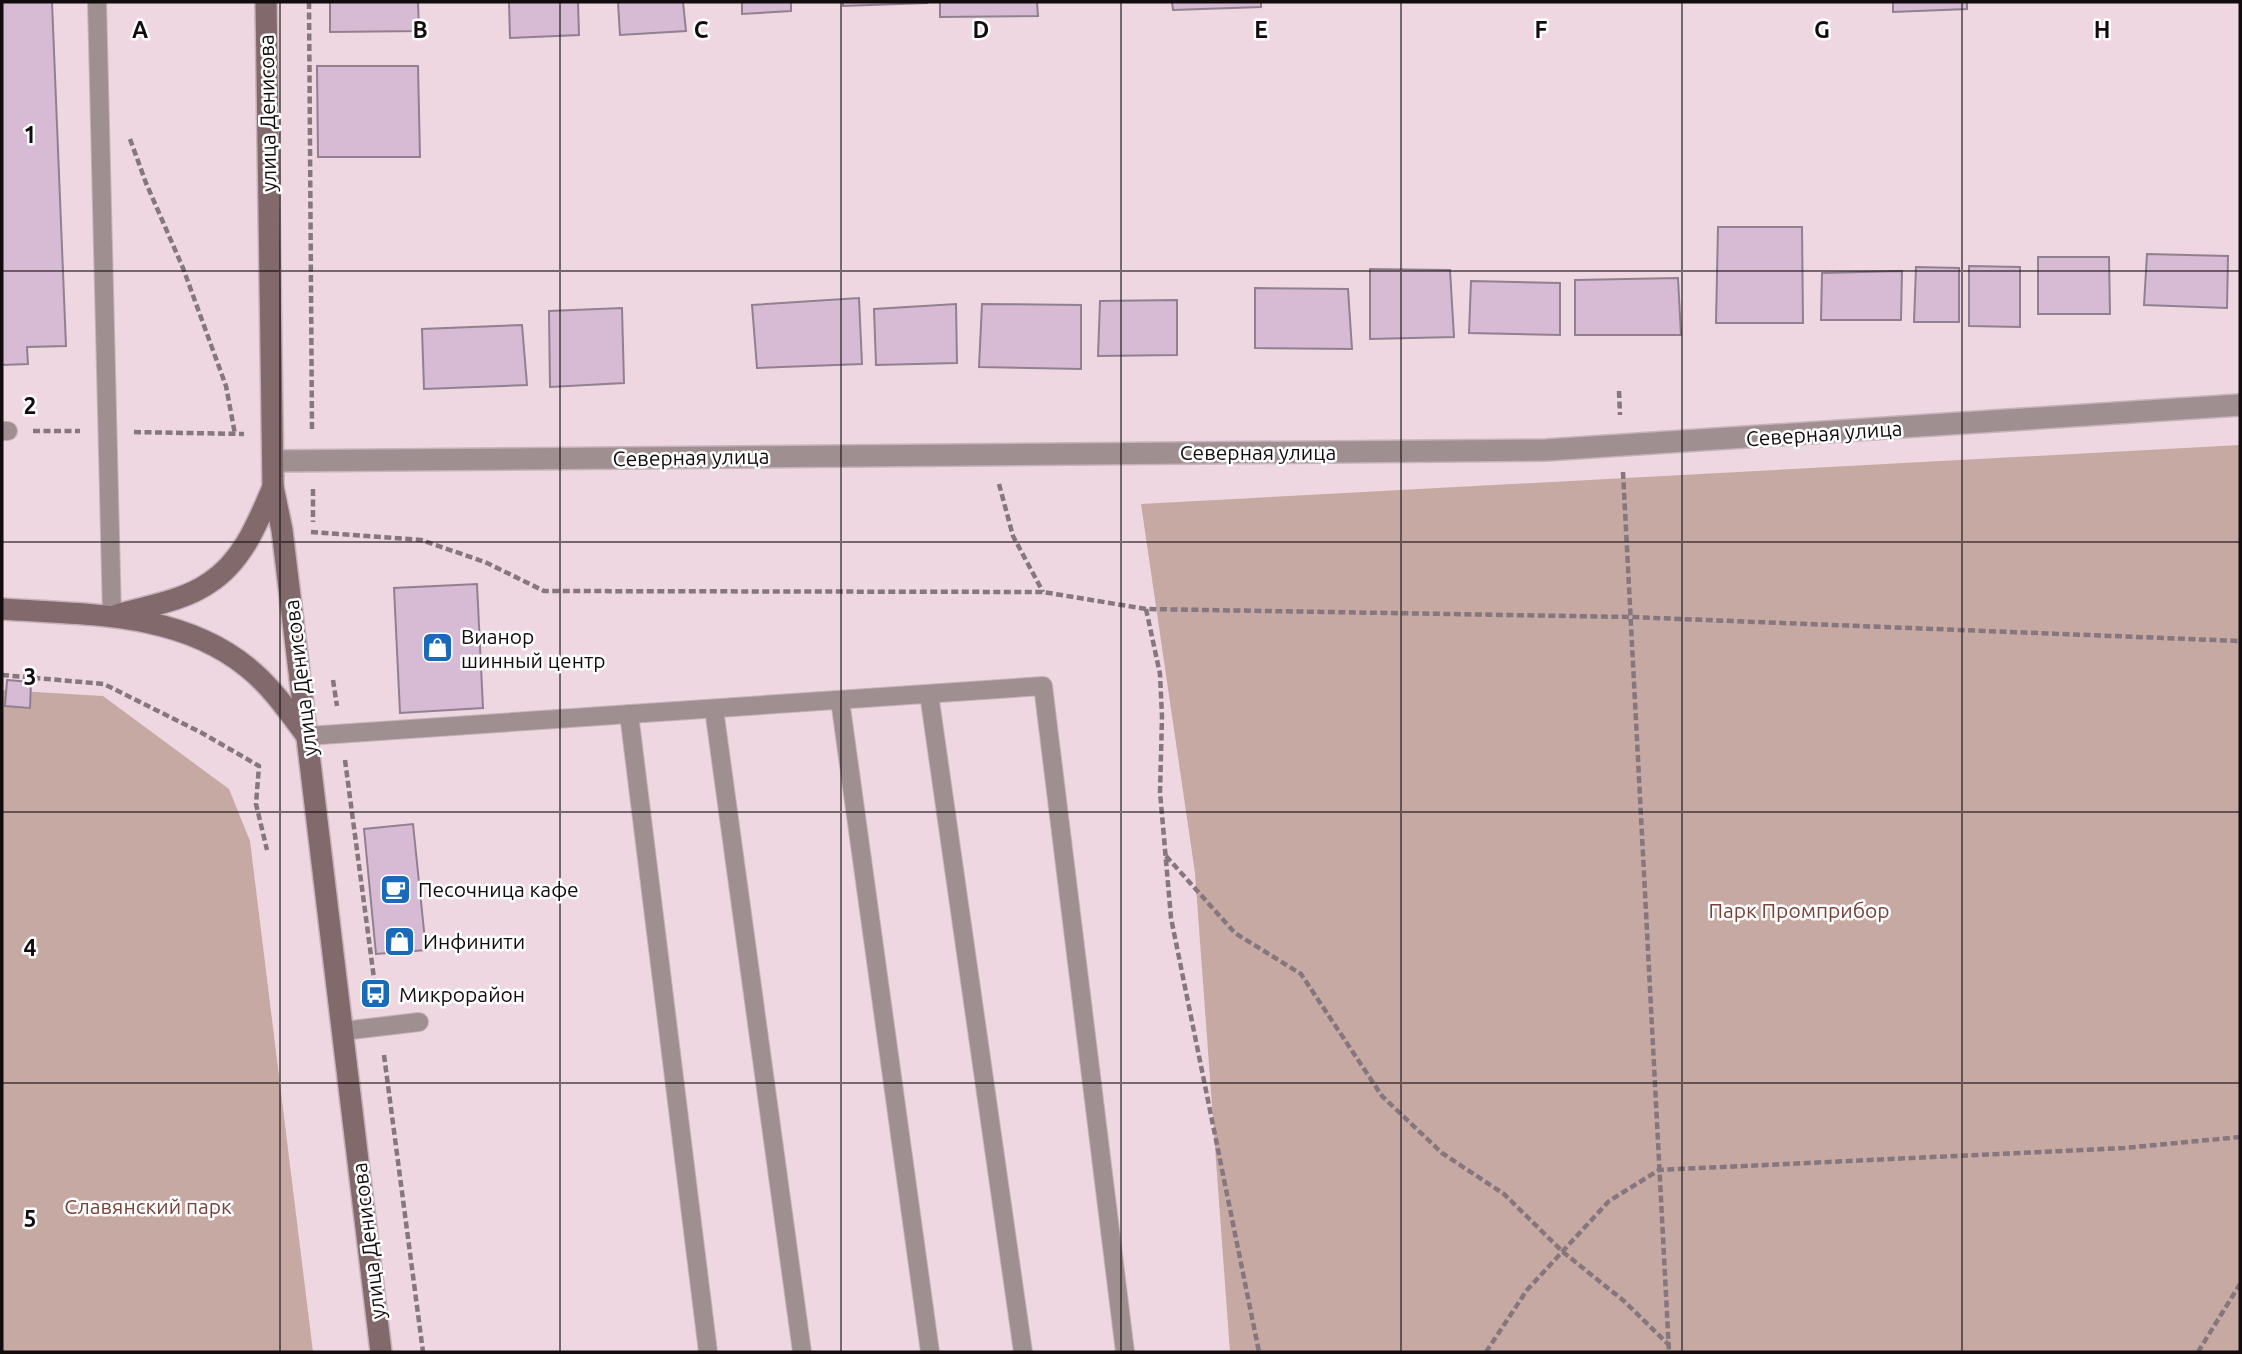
<svg xmlns="http://www.w3.org/2000/svg" width="2242" height="1354" viewBox="0 0 2242 1354" font-family="Ubuntu,sans-serif">
  <rect width="100%" height="100%" fill="#eed7e1"/>
  <g fill="#c7a9a4">
    <path d="M2240 445V1352H1230L1195 873 1141 504Z"/>
    <path d="M2 690 103 696 229 789 250 841 313 1352H2Z"/>
  </g>
  <g fill="#d7bad3" stroke="#91808f" stroke-width="2">
    <path d="M2 2H52L66 346 27 347 28 364 2 365Z"/>
    <path d="M330 2H418L419 31 330 32Z"/>
    <path d="M509 2H578L579 35 510 38Z"/>
    <path d="M618 2H683L686 31 620 35Z"/>
    <path d="M742 2H791V11L742 14Z"/>
    <path d="M843 2H927V3L843 6Z"/>
    <path d="M940 2H1037L1038 16 940 17Z"/>
    <path d="M1172 2H1261V7L1173 10Z"/>
    <path d="M1893 2H1967V9L1893 12Z"/>
    <path d="M317 66H418L420 157H318Z"/>
    <path d="M1718 227H1802L1803 323H1716Z"/>
    <path d="M2147 254 2228 256 2227 308 2144 305Z"/>
    <path d="M2038 257H2109L2110 314H2038Z"/>
    <path d="M1969 266 2020 267V327L1969 326Z"/>
    <path d="M1916 267 1959 268V322H1914Z"/>
    <path d="M1370 269 1450 270 1454 337 1370 339Z"/>
    <path d="M1902 271 1901 320H1821L1822 273Z"/>
    <path d="M1678 278 1681 335H1575V280Z"/>
    <path d="M1471 281 1560 283V335L1469 333Z"/>
    <path d="M1255 288 1348 289 1352 349 1255 348Z"/>
    <path d="M859 298 862 364 757 368 752 305Z"/>
    <path d="M1177 300V355L1098 356 1100 301Z"/>
    <path d="M956 304 957 363 876 365 874 309Z"/>
    <path d="M982 304 1081 305V369L979 367Z"/>
    <path d="M622 308 624 383 550 387 549 311Z"/>
    <path d="M522 325 527 385 424 389 422 329Z"/>
    <path d="M477 584 483 708 400 713 394 588Z"/>
    <path d="M7 680 31 682 30 708 5 706Z"/>
    <path d="M413 824 426 950 376 954 364 829Z"/>
  </g>
  <g fill="none" stroke-linecap="round" stroke-linejoin="round">
    <defs>
      <g id="lane">
        <path d="M97 2 112 616"/>
        <path d="M2 431H8"/>
        <path d="M929 694 1023 1352"/>
        <path d="M840 700 930 1352"/>
        <path d="M714 709 802 1352"/>
        <path d="M629 714 708 1352"/>
        <path d="M307 736 1043 686 1125 1352"/>
        <path d="M343 1031 419 1022"/>
      </g>
      <path id="street" d="M273 461 1546 450 2240 405"/>
      <g id="secondary">
        <path d="M266 2 273 487 282 530 381 1352"/>
        <path d="M2 609C86 615 178 611 247 667 270 685 289 712 306 735"/>
        <path d="M117 615C147 606 183 601 209 583 243 561 258 522 273 487"/>
      </g>
    </defs>
    <use href="#lane" stroke="#c7b2bb" stroke-width="20"/>
    <use href="#street" stroke="#c7b2bb" stroke-width="24"/>
    <use href="#secondary" stroke="#c7b2bb" stroke-width="24"/>
    <g stroke="#86767d" stroke-width="4.5" stroke-dasharray="7 3.5" stroke-linecap="butt">
      <path d="M309 2 312 431"/>
      <path d="M130 139 146 183 183 268 226 386 235 434"/>
      <path d="M1619 391 1620 415"/>
      <path d="M33 431H80"/>
      <path d="M134 432 244 434"/>
      <path d="M1623 472 1669 1352"/>
      <path d="M999 484 1013 536 1043 592"/>
      <path d="M313 489V522"/>
      <path d="M311 532 421 540 485 562 544 591 1043 592 1146 609 1630 617 2240 641"/>
      <path d="M1146 609 1160 674 1162 717 1160 792 1171 918 1259 1352"/>
      <path d="M2 675 104 684 202 733 259 766 256 804 267 850"/>
      <path d="M333 680 337 706"/>
      <path d="M345 760 377 1001"/>
      <path d="M1166 856 1235 933 1301 974 1382 1096 1442 1153 1504 1194 1563 1252 1624 1301 1669 1345"/>
      <path d="M384 1055 423 1352"/>
      <path d="M1486 1352 1527 1290 1609 1201 1659 1170 2124 1148 2240 1137"/>
      <path d="M2198 1352 2240 1284"/>
    </g>
    <use href="#lane" stroke="#a08f91" stroke-width="18"/>
    <use href="#street" stroke="#a08f91" stroke-width="21"/>
    <use href="#secondary" stroke="#82696c" stroke-width="21"/>
  </g>
  <path fill="none" stroke="#130c0f" stroke-width="2" stroke-opacity="0.55" d="M280 2V1352M560 2V1352M841 2V1352M1121 2V1352M1401 2V1352M1682 2V1352M1962 2V1352M2 271H2240M2 542H2240M2 812H2240M2 1083H2240"/>
  <defs>
    <symbol id="shop-square" viewBox="-11 -11 22 22"><rect x="-9" y="-9" width="18" height="18" rx="4" fill="#196bba" stroke="#fff"/><path d="M-5-2.5h2.3a2.7 3.5 0 0 1 5.4 0H5L5.5 6h-11ZM-1.5-2.5h3a1.5 2.3 0 0 0-3 0Z" fill="#fff"/></symbol>
    <symbol id="cafe-square" viewBox="-11 -11 22 22"><rect x="-9" y="-9" width="18" height="18" rx="4" fill="#196bba" stroke="#fff"/><path d="M-5.5-4.5H6V0H3Q3 3.5 0 3.5H-2.5Q-5.5 3.5-5.5 0ZM3-3.2v2h1.7v-2ZM-6 4.5H4V6H-6Z" fill="#fff"/></symbol>
    <symbol id="bus-square" viewBox="-11 -11 22 22"><rect x="-9" y="-9" width="18" height="18" rx="4" fill="#196bba" stroke="#fff"/><path d="M-5-6H5V4H4V6H2V4H-2V6H-4V4H-5ZM-3.5-4V0h7V-4ZM-3.5 1.2v1.5H-2V1.2ZM2 1.2v1.5H3.5V1.2Z" fill="#fff"/></symbol>
  </defs>
  <g fill-rule="evenodd">
    <use href="#shop-square" x="420" y="630" width="35" height="35"/>
    <use href="#cafe-square" x="378" y="872" width="35" height="35"/>
    <use href="#shop-square" x="382" y="924" width="35" height="35"/>
    <use href="#bus-square" x="358" y="976" width="35" height="35"/>
  </g>
  <g text-anchor="middle" dominant-baseline="central" stroke-width="5" stroke-linejoin="round" paint-order="stroke">
    <g font-size="21" fill="#130c0f" stroke="#fff">
      <text transform="translate(267 113) rotate(-91)">улица Денисова</text>
      <text transform="translate(1824 433) rotate(-4)">Северная улица</text>
      <text x="1258" y="452">Северная улица</text>
      <text transform="translate(691 457) rotate(-1)">Северная улица</text>
      <text transform="translate(300 678) rotate(-97)">улица Денисова</text>
      <text transform="translate(368 1241) rotate(-97)">улица Денисова</text>
    </g>
    <g font-size="21" fill="#130c0f" stroke="#fff" text-anchor="start">
      <text x="461" y="636">Вианор<tspan x="461" dy="24">шинный центр</tspan></text>
      <text x="418" y="889">Песочница кафе</text>
      <text x="423" y="941">Инфинити</text>
      <text x="399" y="994">Микрорайон</text>
    </g>
    <g font-size="21" fill="#78423b" stroke="#fff">
      <text x="1799" y="910">Парк Промприбор</text>
      <text x="148" y="1206">Славянский парк</text>
    </g>
  </g>
  <g font-size="23" text-anchor="middle" font-weight="bold" fill="#130c0f" stroke="#fff" stroke-width="5" stroke-linejoin="round" paint-order="stroke">
    <text x="140" y="38">A</text>
    <text x="420" y="38">B</text>
    <text x="701" y="38">C</text>
    <text x="981" y="38">D</text>
    <text x="1261" y="38">E</text>
    <text x="1541" y="38">F</text>
    <text x="1822" y="38">G</text>
    <text x="2102" y="38">H</text>
    <text x="30" y="143">1</text>
    <text x="30" y="414">2</text>
    <text x="30" y="685">3</text>
    <text x="30" y="956">4</text>
    <text x="30" y="1227">5</text>
  </g>
  <rect width="2242" height="1354" fill="none" stroke="#130c0f" stroke-width="7"/>
</svg>
